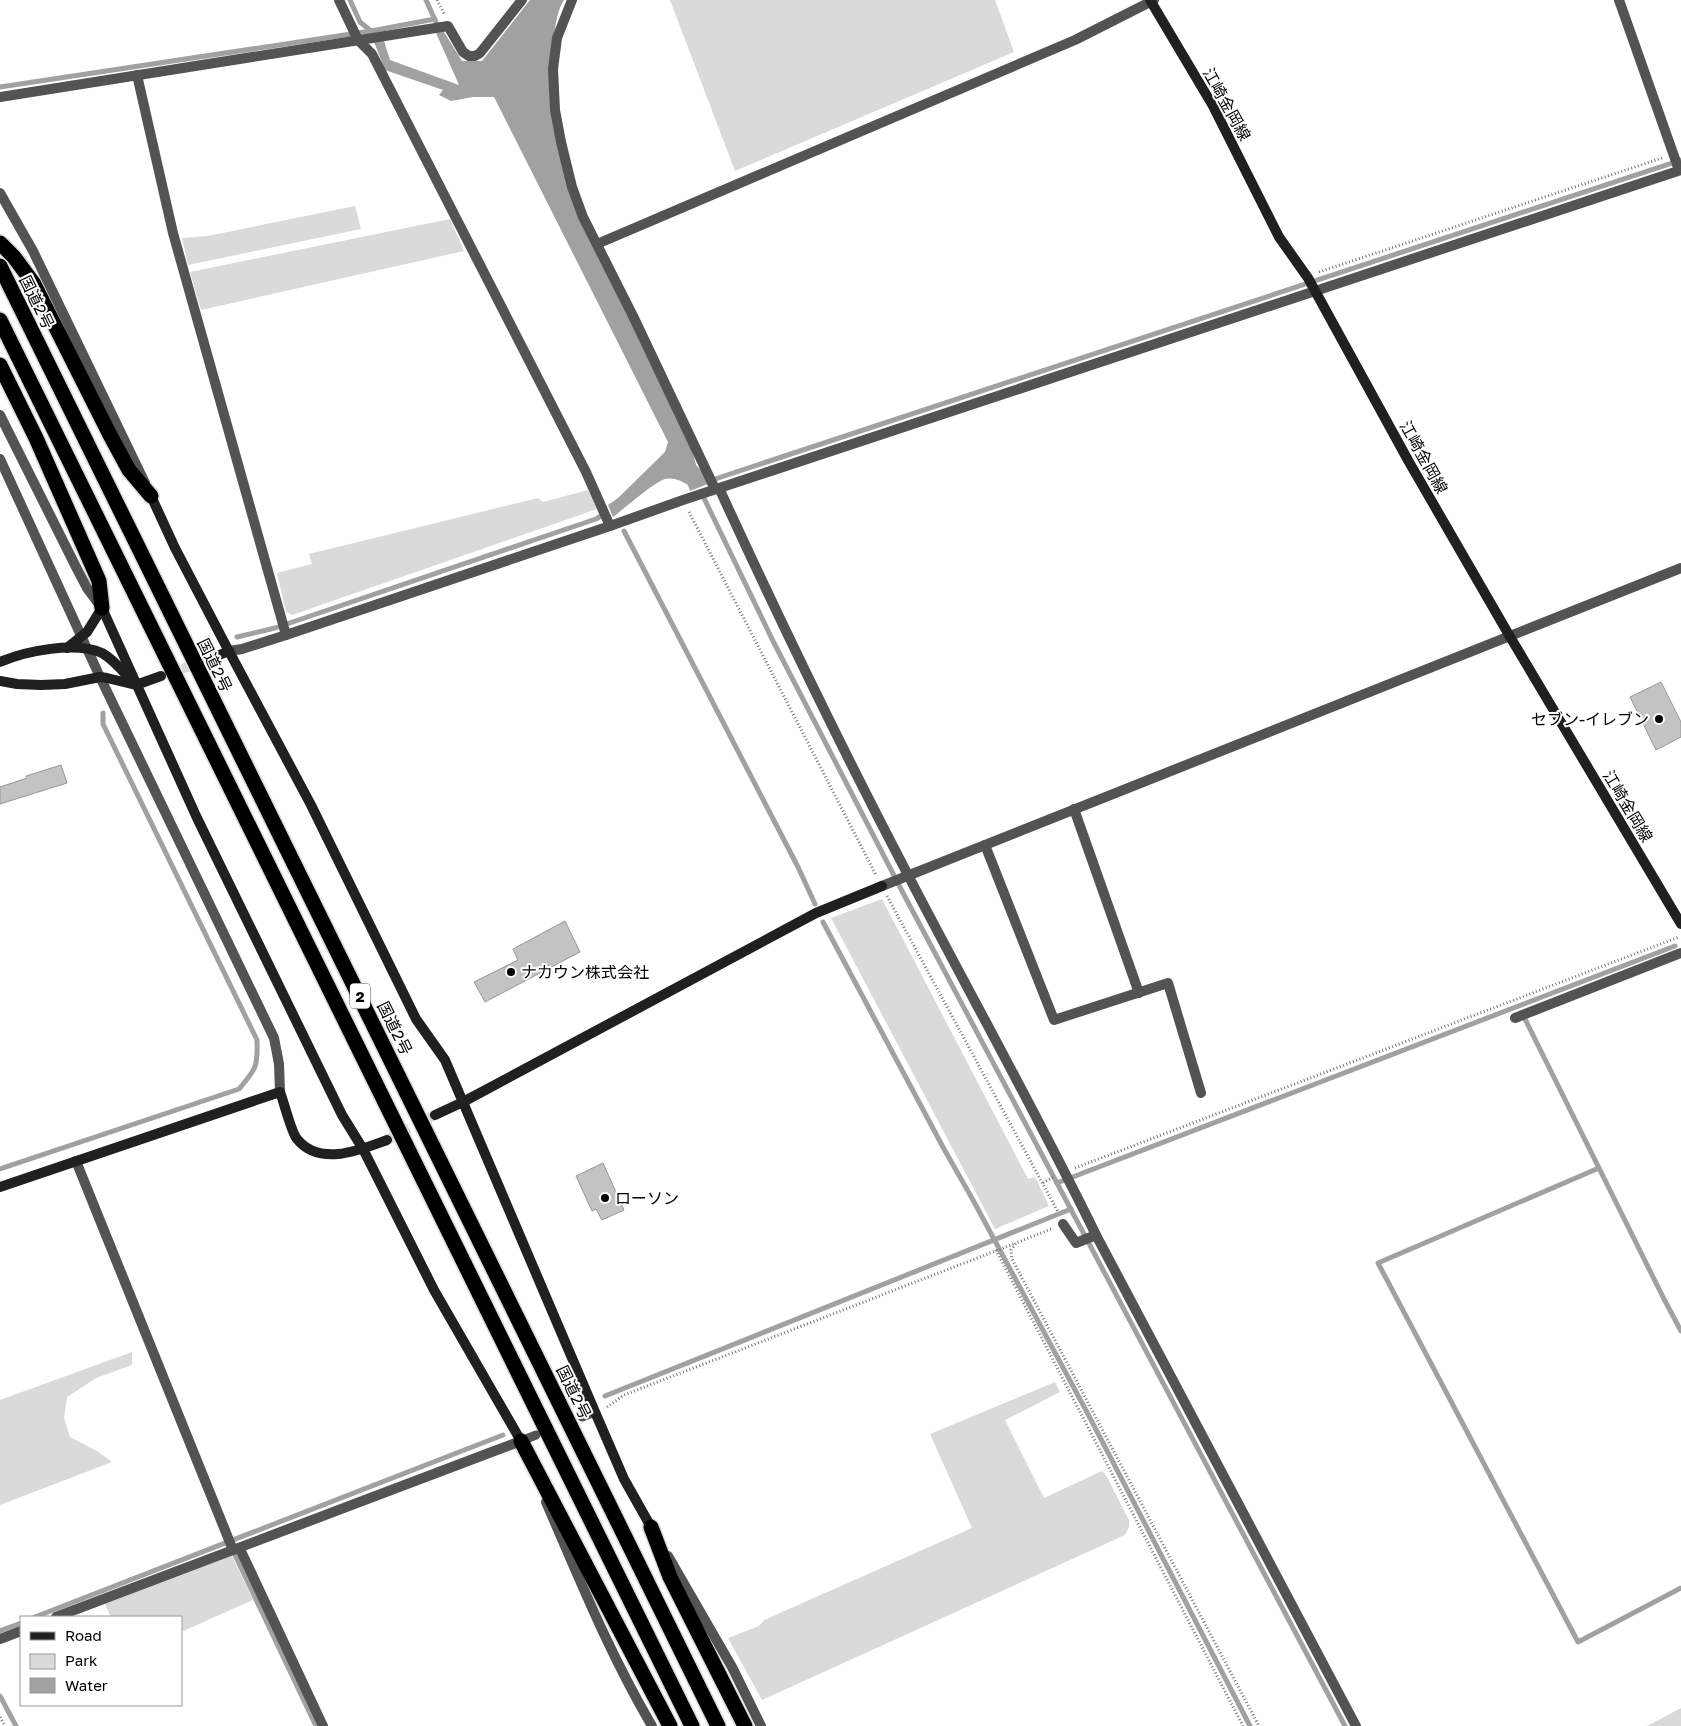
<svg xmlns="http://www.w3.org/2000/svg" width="1681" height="1726" viewBox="0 0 1681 1726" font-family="'Golos Text','Noto Sans JP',sans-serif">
  <rect width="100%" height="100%" fill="#fff"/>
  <g fill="#dadada">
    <path d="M670 0H995L1014 52 735 171Z"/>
    <path d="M355 206 361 229 188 265 182 238 208 236Z"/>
    <path d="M450 219 464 251 201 310 190 272Z"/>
    <path d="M588 490 597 509 292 615 286 612 277 573 312 564 309 554 538 498 543 502Z"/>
    <path d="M882 899 1028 1179 1035 1177 1049 1206 995 1229 831 918Z"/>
    <path d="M132 1352V1365L96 1378 67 1397 64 1418 70 1437 97 1451 112 1462 0 1505V1400Z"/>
    <path d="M1055 1382 1060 1392 1005 1420 1044 1498 1102 1471 1106 1475 1129 1520V1527L1125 1535 762 1700 728 1638 759 1626 764 1620 972 1528 930 1434Z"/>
    <path d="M231 1554 253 1600 181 1632V1617H111L105 1604Z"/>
    <path d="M1681 1708V1726H1647Z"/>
  </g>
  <path fill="#a1a1a1" d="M530 0H564C556 12 555 30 553 44 538 138 579 214 619 295 642 343 665 391 689 438L696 465 706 476 708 484 690 491 688 485C682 481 673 477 665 479 653 483 625 508 613 517L608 505 618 498 665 452 668 442 494 97H473L451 101 439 95 443 90 385 70 374 42 384 41 390 60 459 85 436 33 437 30 441 29 444 32 462 61H482Z"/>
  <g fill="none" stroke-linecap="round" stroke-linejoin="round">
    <g stroke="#a1a1a1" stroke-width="5">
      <path d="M350 0 360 22 371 31 435 19"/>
      <path d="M426 0 439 29"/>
      <path d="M0 87 371 31"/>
      <path d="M709 481 1681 160"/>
      <path d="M702 494 773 641 902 891 1345 1726"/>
      <path d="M624 531 798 867 815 904"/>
      <path d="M237 637 275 628 596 519 606 513"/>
      <path d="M823 922 944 1149 973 1200 1089 1416 1250 1726"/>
      <path d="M1525 1019 1664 1299 1681 1331"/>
      <path d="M1599 1168 1378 1263 1578 1642 1681 1588"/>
      <path d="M0 1169 239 1089C256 1069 258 1067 257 1040L103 724V713"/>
      <path d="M1057 1183 1675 946"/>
      <path d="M605 1396 1071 1209"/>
      <path d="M235 1555 316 1726"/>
      <path d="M35 1617 503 1435"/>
      <path d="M0 1631 21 1623"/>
      <path d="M0 1696 16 1726"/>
    </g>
  </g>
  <g fill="#c3c3c3" stroke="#979797">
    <path d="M1661 682 1681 722V737L1656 750 1630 697Z"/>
    <path d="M61 765 67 783 0 804V787L27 778 26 776Z"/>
    <path d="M565 921 580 952 485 1002 474 982 518 960 513 949Z"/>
    <path d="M603 1163 624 1210 602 1220 596 1209 592 1211 576 1176Z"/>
  </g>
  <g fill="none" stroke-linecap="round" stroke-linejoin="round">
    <g stroke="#d9d9d9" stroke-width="10" stroke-dasharray="10 5" stroke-linecap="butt">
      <path d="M168 674 212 658"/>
      <path d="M387 1140 435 1115"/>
    </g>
    <defs>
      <g id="highway">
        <path d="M0 243 14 257 34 284 110 435 129 470 151 496"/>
        <path d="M0 266 718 1726"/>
        <path d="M0 320 692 1726"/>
        <path d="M0 365 36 438 99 581 102 608"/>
        <path d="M521 1441 670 1726"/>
        <path d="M651 1527 670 1577 745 1726"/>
      </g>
    </defs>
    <use href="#highway" stroke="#dbdbdb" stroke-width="18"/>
    <g stroke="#757575" stroke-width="3" stroke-dasharray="1 2.5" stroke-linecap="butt">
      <path d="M437 0 445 15"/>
      <path d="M1319 272 1662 158"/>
      <path d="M689 512 876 875"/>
      <path d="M887 896 1058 1212"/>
      <path d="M1075 1168 1679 937"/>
      <path d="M1043 1183 1053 1177"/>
      <path d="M1051 1229 1016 1243 1011 1250 1012 1259 1259 1726"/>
      <path d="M996 1250 1243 1726"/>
      <path d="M607 1407 624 1395 1016 1243"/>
      <path d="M0 1717 5 1726"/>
    </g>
    <g stroke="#535353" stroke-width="9">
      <path d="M582 1417 595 1412"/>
      <path d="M521 1441 536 1435"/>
    </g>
    <g stroke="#535353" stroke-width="10">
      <path d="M339 0 358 40 372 54 586 472 610 526"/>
      <path d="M572 0 557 38 553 69 555 110 561 142 572 187 583 217 633 316 715 489"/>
      <path d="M1619 0 1679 170"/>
      <path d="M137 75 173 233 286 635"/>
      <path d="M0 97 448 26 463 52 469 56H475L480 53 522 0"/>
      <path d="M0 193 33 251 145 483"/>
      <path d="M597 244 1075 40 1154 0"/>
      <path d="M0 415 76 567 87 588 101 607"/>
      <path d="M0 459 100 677 274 1038 279 1064 280 1092"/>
      <path d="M719 488C779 619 842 749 909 877 971 996 1037 1114 1096 1235L1356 1726"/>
      <path d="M229 651 242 649 286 635 610 526 683 500 1681 170"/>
      <path d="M1074 809 1139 993"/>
      <path d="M985 845 1054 1020 1168 983 1201 1093"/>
      <path d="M882 886 1681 568"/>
      <path d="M1515 1018 1681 953"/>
      <path d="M76 1161 233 1550"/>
      <path d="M1063 1224 1076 1243 1096 1235"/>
      <path d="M546 1502C579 1578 610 1655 652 1726"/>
      <path d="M240 1549 323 1726"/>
      <path d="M668 1556 732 1667 761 1726"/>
      <path d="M56 1617 489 1453 521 1441 523 1445"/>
      <path d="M0 1639 21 1631"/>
    </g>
    <g stroke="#202020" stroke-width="10">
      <path d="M1150 0 1213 106 1279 237 1308 278 1409 462 1509 635 1681 924"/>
      <path d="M151 496 175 548 223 640 311 805 416 1019 445 1060 595 1412 624 1479 651 1527"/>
      <path d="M102 608 197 818 342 1115 363 1149 434 1290 521 1441"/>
      <path d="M67 648 87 632 102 608"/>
      <path d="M212 658 229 651"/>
      <path d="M0 662C26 651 75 641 102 653 113 659 122 670 130 679"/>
      <path d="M0 681 17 684 41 685 65 684 100 677 107 678 136 685 161 676"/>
      <path d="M435 1115 463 1102 816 913 882 886"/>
      <path d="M0 1187 280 1092C284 1102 291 1132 297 1139 320 1167 360 1150 387 1140"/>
    </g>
    <use href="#highway" stroke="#000" stroke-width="15"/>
  </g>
  <g fill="#000" stroke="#fff" stroke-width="2">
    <circle cx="1659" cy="719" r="5"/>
    <circle cx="511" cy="972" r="5"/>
    <circle cx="605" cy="1198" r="5"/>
  </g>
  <g text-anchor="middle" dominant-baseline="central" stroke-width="4" stroke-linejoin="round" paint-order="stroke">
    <rect fill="#fff" stroke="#4c4c4c" stroke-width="1" x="350" y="983.5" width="20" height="25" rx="4"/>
    <g font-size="15" font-weight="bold" fill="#000">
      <text x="360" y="996">2</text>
    </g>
    <g font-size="16" fill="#000" stroke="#fff">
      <text transform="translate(1227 104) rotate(61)">江崎金岡線</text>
      <text transform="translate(37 302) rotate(64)">国道2号</text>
      <text transform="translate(1424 457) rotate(61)">江崎金岡線</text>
      <text transform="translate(215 665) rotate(64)">国道2号</text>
      <text transform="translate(1628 806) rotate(59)">江崎金岡線</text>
      <text transform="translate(395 1028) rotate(64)">国道2号</text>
      <text transform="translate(574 1392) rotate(64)">国道2号</text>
    </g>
    <g font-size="16" fill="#000" stroke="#fff" text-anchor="start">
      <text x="1649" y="719" text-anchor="end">セブン-イレブン</text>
      <text x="521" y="972">ナカウン株式会社</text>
      <text x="615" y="1198">ローソン</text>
    </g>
  </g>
  <rect x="20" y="1616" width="162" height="90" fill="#ffffff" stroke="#999999"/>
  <rect x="30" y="1632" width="25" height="8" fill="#202020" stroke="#999999"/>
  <text x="65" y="1641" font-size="15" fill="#000000">Road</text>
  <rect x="30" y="1654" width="25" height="15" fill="#dadada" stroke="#999999"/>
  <text x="65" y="1666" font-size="15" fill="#000000">Park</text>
  <rect x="30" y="1678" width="25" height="15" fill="#a1a1a1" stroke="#999999"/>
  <text x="65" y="1691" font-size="15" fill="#000000">Water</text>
</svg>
